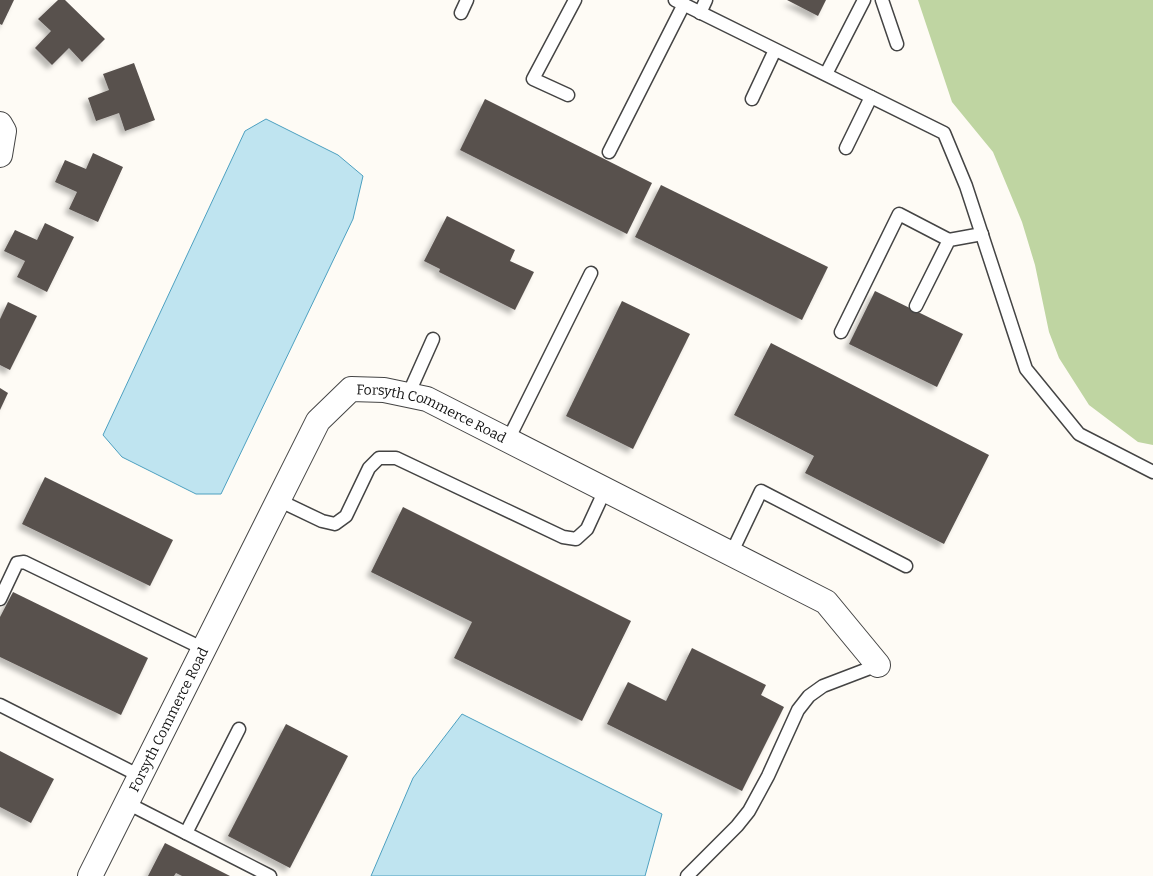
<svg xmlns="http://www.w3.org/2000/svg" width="1153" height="876" viewBox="0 0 1153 876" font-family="Bitter,serif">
  <defs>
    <filter id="shadow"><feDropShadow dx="-4.5" dy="4.5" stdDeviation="2.5" flood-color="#0004"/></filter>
  </defs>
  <rect width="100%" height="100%" fill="#fefbf5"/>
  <path fill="#bfd5a2" d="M918 0H1153V445L1138 442 1089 405 1059 358 1049 332 1035 265 1022 222 993 152 952 102Z"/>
  <g fill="#bfe4f0" stroke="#4da0c0">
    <path d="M266 119 338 155 363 176 353 219 221 494H196L122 457 103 435 245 131Z"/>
    <path d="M462 714 662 814 645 876H371L413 778Z"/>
  </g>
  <g fill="#58514e" filter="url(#shadow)">
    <path d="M0 0H14L2 25 0 24Z"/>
    <path d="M58 0H65L105 39 82 62 69 48 52 65 35 48 51 31 38 19Z"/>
    <path d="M787 0H826L818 16Z"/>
    <path d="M134 63 155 120 125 131 119 113 96 121 88 98 109 90 103 74Z"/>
    <path d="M485 99 652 183 627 234 460 150Z"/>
    <path d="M93 153 123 167 98 222 69 209 77 192 55 182 65 160 86 169Z"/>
    <path d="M661 185 828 267 802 320 635 237Z"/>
    <path d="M447 216 515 250 510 261 534 272 515 310 439 272 440 269 424 261Z"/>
    <path d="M45 223 74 237 47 292 17 277 25 261 4 251 15 230 37 240Z"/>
    <path d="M875 291 963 334 937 387 849 344Z"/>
    <path d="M622 301 690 334 633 449 566 416Z"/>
    <path d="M8 302 37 316 10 370 0 365V319Z"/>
    <path d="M771 343 989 455 944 544 805 473 814 456 734 415Z"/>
    <path d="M0 388 8 393 0 410Z"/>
    <path d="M45 477 173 540 150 586 22 524Z"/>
    <path d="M403 507 631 621 582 721 454 658 472 622 371 572Z"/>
    <path d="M13 592 148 658 121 715 0 657V617Z"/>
    <path d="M692 648 766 685 761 695 784 707 742 791 607 724 628 682 666 701Z"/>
    <path d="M286 724 348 756 290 868 228 836Z"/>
    <path d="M0 751 54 779 31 823 0 807Z"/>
    <path d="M165 843 230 876H182L176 873 174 876H148Z"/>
  </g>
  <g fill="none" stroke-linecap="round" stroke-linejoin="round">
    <defs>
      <g id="service">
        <path d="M675 0 944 133 966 186 1026 369 1079 434 1153 472"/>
        <path d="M882 0 897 44"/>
        <path d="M461 13 467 0"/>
        <path d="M700 13 706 0"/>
        <path d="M826 74 864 0"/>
        <path d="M568 95 533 79 575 0"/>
        <path d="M752 99 775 50"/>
        <path d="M846 148 871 97"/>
        <path d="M609 152 684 4"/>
        <path d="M916 306 949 240 982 234"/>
        <path d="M841 332 899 214 949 240"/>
        <path d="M408 395 433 339"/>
        <path d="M508 440 591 273"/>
        <path d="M278 500 322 521 335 524 346 516 369 468 379 458H396L563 537 576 539 587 529 605 490"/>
        <path d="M731 554 761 491 906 566"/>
        <path d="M0 599 17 563 24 562 204 649"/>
        <path d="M0 705 140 776"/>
        <path d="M127 803 270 876"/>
        <path d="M186 833 239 729"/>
        <path d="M687 876 737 826 749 811 768 776 798 710 809 696 823 686 878 665"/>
      </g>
      <g id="minor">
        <path d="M0 124 4 131 0 155"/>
        <path id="s1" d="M90 876 318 421 351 389 384 390 427 399 826 602 878 665"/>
      </g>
    </defs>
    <use href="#service" stroke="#444" stroke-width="15"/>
    <use href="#minor" stroke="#444" stroke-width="26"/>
    <use href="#service" stroke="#fff" stroke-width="12"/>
    <use href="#minor" stroke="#fff" stroke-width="24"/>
  </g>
  <g text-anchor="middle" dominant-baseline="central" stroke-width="5" stroke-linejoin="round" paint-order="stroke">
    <g font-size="14" fill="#111" stroke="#fff">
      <text stroke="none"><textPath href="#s1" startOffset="640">Forsyth Commerce Road</textPath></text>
      <text stroke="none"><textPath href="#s1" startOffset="175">Forsyth Commerce Road</textPath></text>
    </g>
  </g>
</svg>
